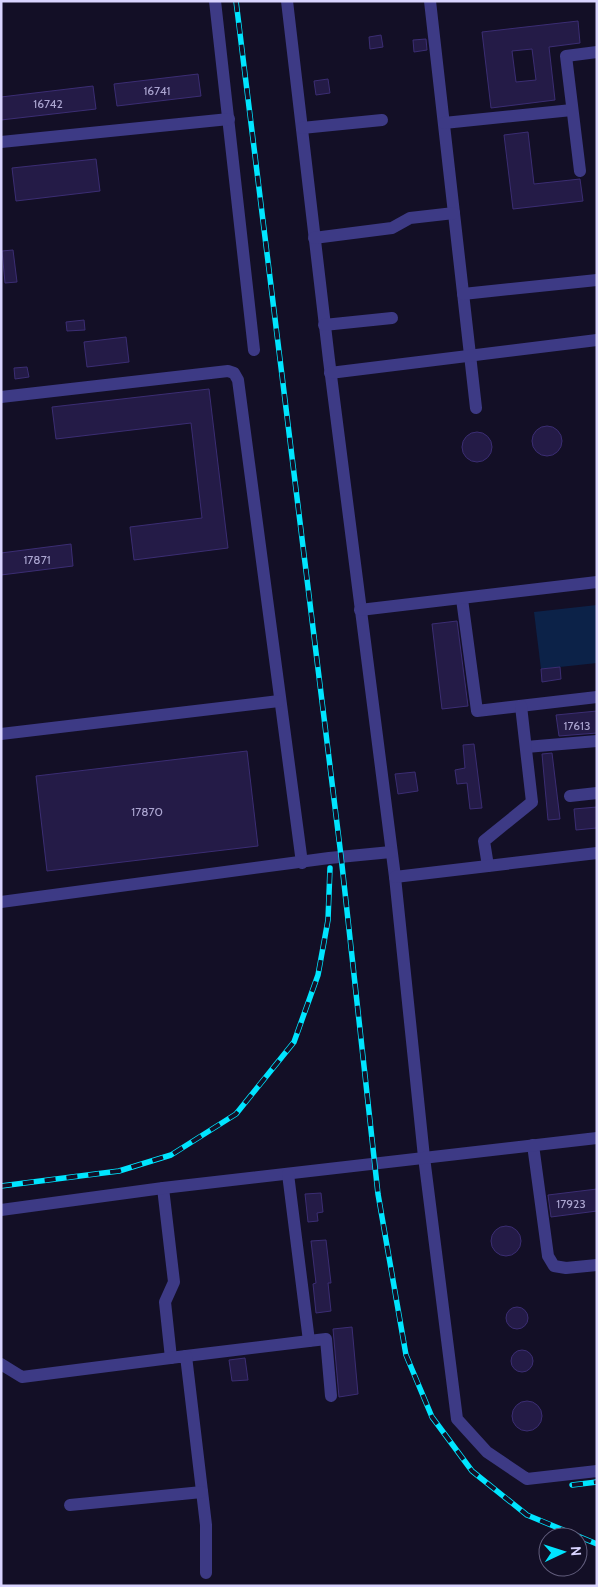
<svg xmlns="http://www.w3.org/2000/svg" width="598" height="1587" viewBox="0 0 598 1587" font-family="Cabin,sans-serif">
  <rect width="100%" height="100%" fill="#130f26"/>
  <path fill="#0c2248" d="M597 605V663L541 669 534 612Z"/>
  <g fill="#241b47" stroke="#3b2d73" fill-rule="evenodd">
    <path d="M578 21 580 43 549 47 555 100 491 108 482 32ZM532 49 536 80 516 82 512 51Z"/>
    <path d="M381 35 383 47 370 49 369 37Z"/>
    <path d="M426 39 427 50 414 52 413 40Z"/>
    <path d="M198 74 201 96 117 106 114 84Z"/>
    <path d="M328 79 330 93 316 95 314 81Z"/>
    <path d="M93 86 96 109 1 120V97Z"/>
    <path d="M528 132 534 184 580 179 583 201 513 209 504 135Z"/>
    <path d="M96 159 100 191 16 201 12 168Z"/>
    <path d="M13 250 17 282 5 283 2 251Z"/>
    <path d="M84 320 85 330 67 331 66 322Z"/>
    <path d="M126 337 129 362 87 367 84 342Z"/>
    <path d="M27 367 29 377 15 379 14 368Z"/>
    <path d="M209 389 228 548 134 560 130 527 202 518 191 423 56 439 52 407Z"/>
    <circle cx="547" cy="441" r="15"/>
    <circle cx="477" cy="447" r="15"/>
    <path d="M71 544 73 566 1 575V553Z"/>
    <path d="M457 621 468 706 442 709 432 624Z"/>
    <path d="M560 667 561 679 542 682 541 669Z"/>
    <path d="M597 711V733L559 736 556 715Z"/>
    <path d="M474 744 482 808 470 809 467 783 457 784 455 770 465 768 463 745Z"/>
    <path d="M247 751 258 846 47 871 36 776Z"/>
    <path d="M552 753 560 819 548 820 542 754Z"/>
    <path d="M415 772 418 791 398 794 395 774Z"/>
    <path d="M597 807V828L576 830 574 809Z"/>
    <path d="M597 1189V1211L551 1217 548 1195Z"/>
    <path d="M321 1193 323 1212 317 1213 318 1221 308 1222 305 1194Z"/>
    <circle cx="506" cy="1241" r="15"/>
    <path d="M326 1240 331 1283H328L331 1311 316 1313 313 1284 316 1283 311 1241Z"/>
    <circle cx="517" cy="1318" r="11"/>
    <path d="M352 1327 358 1394 339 1397 333 1329Z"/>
    <circle cx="522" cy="1361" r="11"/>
    <path d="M245 1358 248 1380 232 1381 229 1360Z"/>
    <circle cx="527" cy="1416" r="15"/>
  </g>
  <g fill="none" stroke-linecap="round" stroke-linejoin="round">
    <g stroke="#3d3a85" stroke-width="12">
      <path d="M215 1 254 350"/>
      <path d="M287 1 329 360 395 877 424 1157 457 1419 487 1452 527 1479 597 1471"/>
      <path d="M430 1 476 408"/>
      <path d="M444 123 572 110"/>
      <path d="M302 128 382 120"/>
      <path d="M1 142 229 119"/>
      <path d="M580 171 566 56 597 52"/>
      <path d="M314 238 392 228 410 218 454 213"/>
      <path d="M463 294 597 280"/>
      <path d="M324 325 392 318"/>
      <path d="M330 373 597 340"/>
      <path d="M1 397 228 371 234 373 238 380 302 863"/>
      <path d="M462 599 477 711 597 697"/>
      <path d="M360 610 597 582"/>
      <path d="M1 734 279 701"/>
      <path d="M526 747 597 741"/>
      <path d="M570 796 597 793"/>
      <path d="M488 866 484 841 532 802 521 706"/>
      <path d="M395 877 597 853"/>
      <path d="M1 902 329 858 391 852"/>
      <path d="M533 1145 548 1256 554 1266 566 1268 597 1265"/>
      <path d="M163 1188 174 1282 165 1302 171 1358"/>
      <path d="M1 1210 163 1188 597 1138"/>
      <path d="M309 1341 326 1339 331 1396"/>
      <path d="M186 1356 309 1341 288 1174"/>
      <path d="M1 1364 22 1377 186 1356 206 1525V1573"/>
      <path d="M70 1505 202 1492"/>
    </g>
    <defs>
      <g id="rail">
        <path d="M236 1 341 856 378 1194 406 1355 432 1417 472 1471 527 1515 597 1544"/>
        <path d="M1 1186 119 1171 171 1155 236 1114 294 1042 318 975 328 920 330 868"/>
        <path d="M572 1485 597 1482"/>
      </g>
    </defs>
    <use href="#rail" stroke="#00e5ff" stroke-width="5.5"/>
    <use href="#rail" stroke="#130f26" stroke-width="4" stroke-dasharray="11" stroke-linecap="butt"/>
  </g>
  <g text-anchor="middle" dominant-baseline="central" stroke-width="4.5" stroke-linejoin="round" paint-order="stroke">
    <g font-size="12" fill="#aca6d1">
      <text x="157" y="90">16741</text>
      <text x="48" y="103">16742</text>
      <text x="37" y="559">17871</text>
      <text x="577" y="725">17613</text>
      <text x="147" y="811">17870</text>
      <text x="571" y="1203">17923</text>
    </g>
  </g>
  <rect width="598" height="1587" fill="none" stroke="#d9d4ff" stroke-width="5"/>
  <g transform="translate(563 1552) rotate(86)"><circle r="24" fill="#130f26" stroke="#625e7d"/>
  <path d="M0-4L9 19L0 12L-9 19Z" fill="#00e5ff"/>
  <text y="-8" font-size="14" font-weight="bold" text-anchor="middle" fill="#d9d4ff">N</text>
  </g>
</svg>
